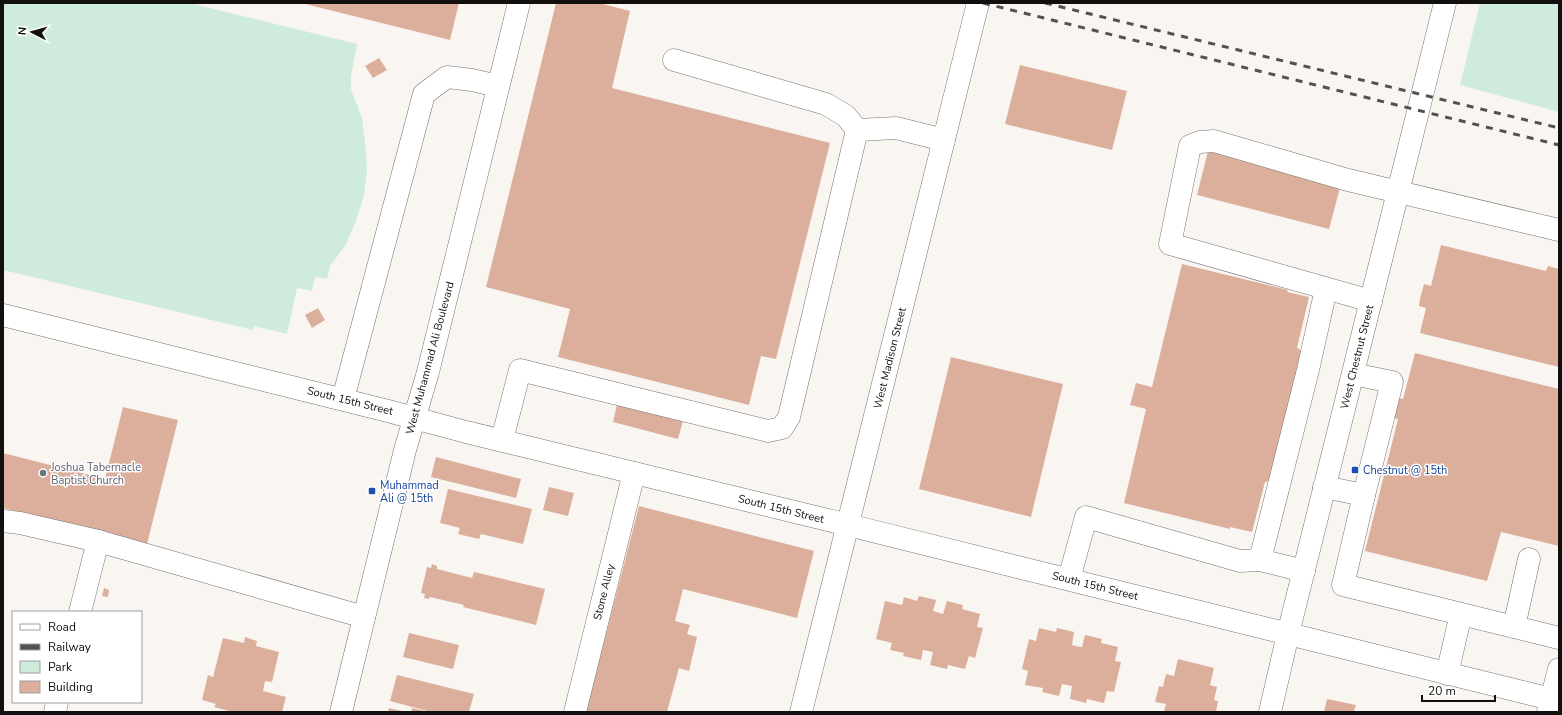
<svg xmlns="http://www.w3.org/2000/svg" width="1562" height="715" viewBox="0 0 1562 715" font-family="'Nunito Sans',sans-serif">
  <rect width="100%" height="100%" fill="#f9f6f2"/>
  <g fill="#cfebdb">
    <path d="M3 3H190L357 44 351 77V89L362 118 365 142 367 169 364 196 356 221 345 246 330 266 327 279 315 277 312 291 297 288 287 334 254 326 253 330 3 270Z"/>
    <path d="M1480 3H1559V112L1460 85Z"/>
  </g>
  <g fill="#dcaf9d">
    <path d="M301 3H459L450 40Z"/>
    <path d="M556 3H599L630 11 612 88 830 143 776 359 761 356 749 405 558 357 570 309 486 287Z"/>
    <path d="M379 58 387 70 373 78 365 66Z"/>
    <path d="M1020 65 1127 91 1112 150 1005 124Z"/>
    <path d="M1208 151 1341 184 1329 229 1197 195Z"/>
    <path d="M1441 245 1546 271 1548 266 1559 269V367L1420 333 1426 308 1419 306 1420 299 1424 284 1431 286Z"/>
    <path d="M1182 264 1288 290 1287 292 1309 297 1297 348 1300 349 1299 350 1306 352 1274 482 1267 481V482H1265L1252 532 1230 527V529L1124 503 1146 409 1130 405 1136 383 1152 387Z"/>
    <path d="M318 308 325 320 312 328 305 315Z"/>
    <path d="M1415 353 1559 389V546L1501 532 1487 581 1365 551 1398 419 1388 417 1393 396 1403 399Z"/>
    <path d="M951 357 1063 384 1031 517 919 489Z"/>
    <path d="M618 400 684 417 678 439 613 422Z"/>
    <path d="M123 407 178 420 147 544 3 508V453L105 479Z"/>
    <path d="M436 457 521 479 516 498 431 477Z"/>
    <path d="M549 487 574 493 568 516 543 510Z"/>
    <path d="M448 489 532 509 523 544 481 534 479 539 458 534 460 528 440 523Z"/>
    <path d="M639 506 814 551 797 618 683 589 675 621 690 625 687 634 697 637 689 671 679 668 667 712H586Z"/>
    <path d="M432 564 437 566V569L472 578 474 572 545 589 536 625 463 607 464 605 430 597 429 599 424 598 425 594 421 593 427 567 431 568Z"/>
    <path d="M104 588 109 590 108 597 102 596Z"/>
    <path d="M919 596 936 600 933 611 943 614 947 601 963 605 962 609 980 614 977 627 983 628 975 658 969 656 965 669 948 665 947 669 930 665 933 652 923 650 921 660 903 656 904 653 890 650 892 643 876 639 885 601 902 605 904 597 917 601Z"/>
    <path d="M1039 628 1056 632 1057 628 1074 632 1072 645 1080 647H1082L1085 635 1102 639 1101 643 1118 647 1115 661 1121 662 1114 692 1107 691 1104 703 1087 699 1086 703 1070 699 1072 686 1062 684 1059 696 1042 692 1043 688 1025 685 1028 671 1022 669 1029 639 1036 641Z"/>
    <path d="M409 633 459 645 453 669 403 657Z"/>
    <path d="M245 637 257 641 256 646 279 652 272 682 265 681 263 691 286 697 282 712H233L214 707 216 704 202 700 208 675 213 677 223 638 244 643Z"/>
    <path d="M1178 659 1214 668 1210 685 1217 687 1214 700 1218 701 1216 712H1164L1166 704 1155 702 1159 686 1163 687 1166 674 1174 676Z"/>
    <path d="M397 675 474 694 469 712H431L390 701Z"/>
    <path d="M1327 699 1356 705 1354 711 1357 712H1324Z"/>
    <path d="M389 708 402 711V712H388Z"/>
    <path d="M412 708 425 711V712H411Z"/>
  </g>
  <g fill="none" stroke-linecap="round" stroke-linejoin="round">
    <defs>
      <g id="minor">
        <path d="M857 130 896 128 944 140"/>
        <path d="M1371 301 1170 244 1190 146 1200 142 1214 141 1348 180 1559 230"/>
        <path d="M3 315 388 411 466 432C831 519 1194 612 1559 701"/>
        <path d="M343 399 424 94 447 77 472 80 498 86"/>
        <path d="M502 440 520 370 768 431 782 428 789 417 857 130 846 116 826 104 674 60"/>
        <path d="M1324 487 1364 495 1392 382 1353 374"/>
        <path d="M1364 495 1343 585 1559 638"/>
        <path d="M3 521 20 523 98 541 364 617"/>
        <path d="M1304 571 1260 560 1308 370 1326 289"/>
        <path d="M1069 579 1086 517 1240 561 1260 560"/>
        <path d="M80 612 98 541"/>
        <path d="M1514 627 1529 559"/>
        <path d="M1447 674 1461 614"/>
        <path d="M55 712 57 702"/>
        <path d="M575 712 634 473"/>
        <path d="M801 712 978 3"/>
        <path d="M1548 712 1559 669"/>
      </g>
      <g id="major">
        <path d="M341 712 405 450 428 372 519 3"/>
        <path d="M1270 712 1288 634 1445 3"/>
      </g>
    </defs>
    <use href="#minor" stroke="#75736f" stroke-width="23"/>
    <use href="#major" stroke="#75736f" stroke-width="23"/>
    <use href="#minor" stroke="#fff" stroke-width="22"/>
    <use href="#major" stroke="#fff" stroke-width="22"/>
    <g stroke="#545251" stroke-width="3" stroke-dasharray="7 7" stroke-linecap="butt">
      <path d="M983 3 1559 145"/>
      <path d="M1045 3 1559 128"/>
    </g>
  </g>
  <g fill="#1a4fb4" stroke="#fff" stroke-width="1.5">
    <rect x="1351" y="466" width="8" height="8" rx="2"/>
    <rect x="368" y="487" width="8" height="8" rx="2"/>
  </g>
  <circle fill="#6b7280" stroke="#fff" stroke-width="1.5" cx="43" cy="473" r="4"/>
  <g text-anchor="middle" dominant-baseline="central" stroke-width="3" stroke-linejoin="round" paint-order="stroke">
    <g font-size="11" fill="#11100f" stroke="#fff">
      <text transform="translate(1357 357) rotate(-76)">West Chestnut Street</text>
      <text transform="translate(430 358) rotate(-75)">West Muhammad Ali Boulevard</text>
      <text transform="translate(890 358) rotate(-76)">West Madison Street</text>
      <text transform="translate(350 401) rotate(14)">South 15th Street</text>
      <text transform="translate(781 509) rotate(14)">South 15th Street</text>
      <text transform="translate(1095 586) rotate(14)">South 15th Street</text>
      <text transform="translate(604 592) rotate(-76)">Stone Alley</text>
    </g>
    <g font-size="11" fill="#5b616d" stroke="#fff" text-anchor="start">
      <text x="51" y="467">Joshua Tabernacle<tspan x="51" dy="13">Baptist Church</tspan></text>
    </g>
    <g font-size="11" fill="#164399" stroke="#fff" text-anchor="start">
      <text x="1363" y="470">Chestnut @ 15th</text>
      <text x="380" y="485">Muhammad<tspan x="380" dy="13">Ali @ 15th</tspan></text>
    </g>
  </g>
  <rect width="1562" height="715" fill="none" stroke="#11100f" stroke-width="8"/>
  <rect x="12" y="611" width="130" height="92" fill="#ffffff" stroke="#a09f9f"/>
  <rect x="20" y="624" width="20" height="6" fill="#ffffff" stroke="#a09f9f"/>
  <text x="48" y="631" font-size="12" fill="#11100f">Road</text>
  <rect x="20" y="644" width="20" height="6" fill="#545251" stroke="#a09f9f"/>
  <text x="48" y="651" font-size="12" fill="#11100f">Railway</text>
  <rect x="20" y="661" width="20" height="12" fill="#cfebdb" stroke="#a09f9f"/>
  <text x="48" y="671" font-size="12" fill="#11100f">Park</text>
  <rect x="20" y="681" width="20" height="12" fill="#dcaf9d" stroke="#a09f9f"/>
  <text x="48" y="691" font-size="12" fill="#11100f">Building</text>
  <g transform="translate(32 32) rotate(276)" stroke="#ffffff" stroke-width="3" paint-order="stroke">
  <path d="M0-3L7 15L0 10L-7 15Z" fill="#11100f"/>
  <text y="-6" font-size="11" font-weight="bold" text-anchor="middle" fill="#11100f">N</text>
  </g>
  <path d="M1422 695v6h73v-6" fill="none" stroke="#11100f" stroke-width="2"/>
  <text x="1428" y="695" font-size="12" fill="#11100f" stroke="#ffffff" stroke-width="3" paint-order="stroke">20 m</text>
</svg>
